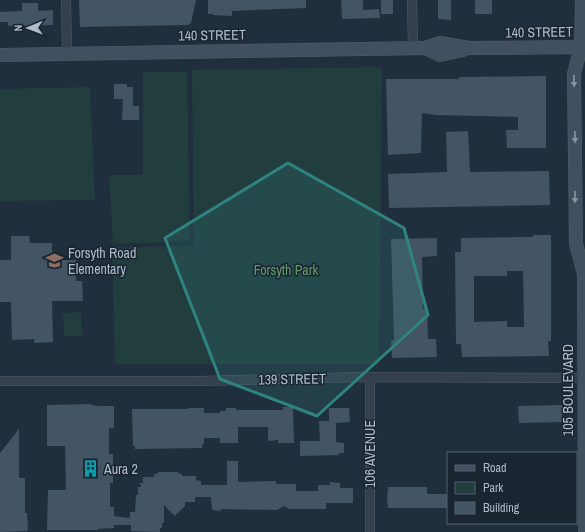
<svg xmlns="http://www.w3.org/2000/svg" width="585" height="532" viewBox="0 0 585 532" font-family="'Archivo Narrow',sans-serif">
  <rect width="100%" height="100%" fill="#202f3d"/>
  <g fill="#223d3e">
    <path d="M382 67 379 364H115L112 247 194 246 192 70Z"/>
    <path d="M143 72H187L190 241 113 244 109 175H143Z"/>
    <path d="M90 87 95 200 0 201V89Z"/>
    <path d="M81 312 82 336H64L63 313Z"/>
  </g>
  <g fill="#435464" fill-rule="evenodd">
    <path d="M79 0H196L191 23 188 25 80 27Z"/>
    <path d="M208 0H306V8L232 11V16L213 15V14H208Z"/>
    <path d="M341 0H363V10L379 9 380 18 342 19Z"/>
    <rect x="381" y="0" width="12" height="14"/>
    <path d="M438 0H451V20L438 19Z"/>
    <rect x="475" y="0" width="17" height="14"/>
    <path d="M22 3H38V11L53 10V25L8 26V22H0V12L22 11Z"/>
    <path d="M546 76V148H507L506 130H518V118L517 117 436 115 422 113 421 153 388 155 386 79H459V77Z"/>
    <path d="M114 84H127V87H133V106H139V120H122L123 99H114Z"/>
    <path d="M468 131 470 172 549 171 550 205 389 208 388 174 447 172 446 132Z"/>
    <path d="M533 235H551V341H548L549 356 462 357 461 344H456L455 252H461V238L533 237ZM507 271H523L524 327H507V321L474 322V276H507Z"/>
    <path d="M11 236H29L30 243H52V260H76V281H82L83 301H52L53 342 34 343V339L12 340 11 302H0V260H11Z"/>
    <path d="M437 238V256L422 257 423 309H427L428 339H436L437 357 392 358 391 340H394L391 239Z"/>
    <path d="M91 404V405L100 406H114V428H109V454H113V483H110V507H114V516L130 518V512H135L136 495H138V487H141L140 483H143V477H154V474H157L158 472H178V473L182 474V476H196V480L201 481V485H227V461H238V482L276 481V484H296V491H318V485H330V482L340 483V488H353V503H326V509H289L284 506 277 510 221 509V511L212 510 211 497H195V502H185V506L175 516 164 505V523H162V528H160V532L131 531V525H114V528L98 529V530H47L48 490H66L65 446H47V405Z"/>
    <path d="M562 405V422L519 423 518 406Z"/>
    <path d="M283 407H293L294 443H278V440L268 441V427H238V443H220V438H204V444L202 445V448L135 449V446H133L132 409H188V408H204V413H220V411H226V408H236V410H283Z"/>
    <path d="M329 408H349L350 422 336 423V442L344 443V453H339V455L300 456V441H320L319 421H329Z"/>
    <path d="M19 429V478H24L25 479V513H27L28 528 27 531H25L0 532V453Z"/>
    <path d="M388 487H427V494H448V508H388L387 500Z"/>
  </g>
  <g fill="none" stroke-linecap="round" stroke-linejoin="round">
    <defs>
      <g id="street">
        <path d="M66 0 67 54"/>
        <path d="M412 0 413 48"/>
        <path d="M0 381H199L363 377 585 378"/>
        <path d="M370 532V377"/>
      </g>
      <g id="secondary">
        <path d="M582 0 581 47 574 74 576 244 584 274"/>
        <path d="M425 48 440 55 463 50"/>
        <path d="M0 55 425 48 440 43 469 48 585 47"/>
        <path d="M585 268 584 274 585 506"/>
        <path d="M585 532V508"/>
      </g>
    </defs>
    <use href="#street" stroke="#525e6a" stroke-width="10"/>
    <use href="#secondary" stroke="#525e6a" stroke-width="14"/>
    <use href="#street" stroke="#34404d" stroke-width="9"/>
    <use href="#secondary" stroke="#415060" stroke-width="13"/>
  </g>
  <defs><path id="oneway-solid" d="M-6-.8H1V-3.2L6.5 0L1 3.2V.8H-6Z"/></defs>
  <g fill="#8896a4">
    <use href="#oneway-solid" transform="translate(574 81) rotate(89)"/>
    <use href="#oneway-solid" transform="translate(575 137) rotate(89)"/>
    <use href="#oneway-solid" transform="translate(575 197) rotate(90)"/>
  </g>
  <path fill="#2f8480" fill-opacity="0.2" stroke="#2f8480" stroke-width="3" stroke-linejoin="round" d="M288 163 404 228 428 315 317 416 220 379 165 238Z"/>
  <defs>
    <symbol id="school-bare" viewBox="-9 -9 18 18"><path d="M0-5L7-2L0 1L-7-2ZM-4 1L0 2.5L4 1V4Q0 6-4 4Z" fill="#8d6e63" stroke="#192531" stroke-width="2.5" paint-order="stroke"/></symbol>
    <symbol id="building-bare" viewBox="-9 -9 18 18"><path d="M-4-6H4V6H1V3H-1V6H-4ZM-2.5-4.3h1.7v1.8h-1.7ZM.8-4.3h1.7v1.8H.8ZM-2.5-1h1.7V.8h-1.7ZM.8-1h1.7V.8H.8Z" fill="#0f9aa8" stroke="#192531" stroke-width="2.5" paint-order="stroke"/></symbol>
  </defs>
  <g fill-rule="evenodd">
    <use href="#school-bare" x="42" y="248" width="25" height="25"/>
    <use href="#building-bare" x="78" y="456" width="25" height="25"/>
  </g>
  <g text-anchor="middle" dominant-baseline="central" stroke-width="3" stroke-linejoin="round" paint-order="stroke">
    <g font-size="14" fill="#afbbc9" stroke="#192531">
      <text transform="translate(539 32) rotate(-1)">140 STREET</text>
      <text transform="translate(212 35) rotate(-1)">140 STREET</text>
      <text transform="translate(292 379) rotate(-1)">139 STREET</text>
      <text transform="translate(568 390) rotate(-90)">105 BOULEVARD</text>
      <text transform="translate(370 454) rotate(-90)">106 AVENUE</text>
    </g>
    <g font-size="14" fill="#afbbc9" stroke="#192531" text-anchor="start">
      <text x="68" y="253">Forsyth Road<tspan x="68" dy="16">Elementary</tspan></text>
      <text x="104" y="469">Aura 2</text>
    </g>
    <g font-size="14" fill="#639c6a" stroke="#192531">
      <text x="286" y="270">Forsyth Park</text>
    </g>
  </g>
  <rect x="447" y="452" width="130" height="72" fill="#192531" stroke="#55616e"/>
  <rect x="455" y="465" width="20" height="6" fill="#415060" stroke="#55616e"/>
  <text x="483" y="472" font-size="12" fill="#afbbc9">Road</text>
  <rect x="455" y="482" width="20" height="12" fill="#223d3e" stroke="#55616e"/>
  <text x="483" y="492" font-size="12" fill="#afbbc9">Park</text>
  <rect x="455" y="502" width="20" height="12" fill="#435464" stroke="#55616e"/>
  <text x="483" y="512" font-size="12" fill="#afbbc9">Building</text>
  <g transform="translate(28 28) rotate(269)" stroke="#192531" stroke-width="3" paint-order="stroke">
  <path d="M0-3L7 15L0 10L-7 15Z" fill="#afbbc9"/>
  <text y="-6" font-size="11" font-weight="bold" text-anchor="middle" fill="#afbbc9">N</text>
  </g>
</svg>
